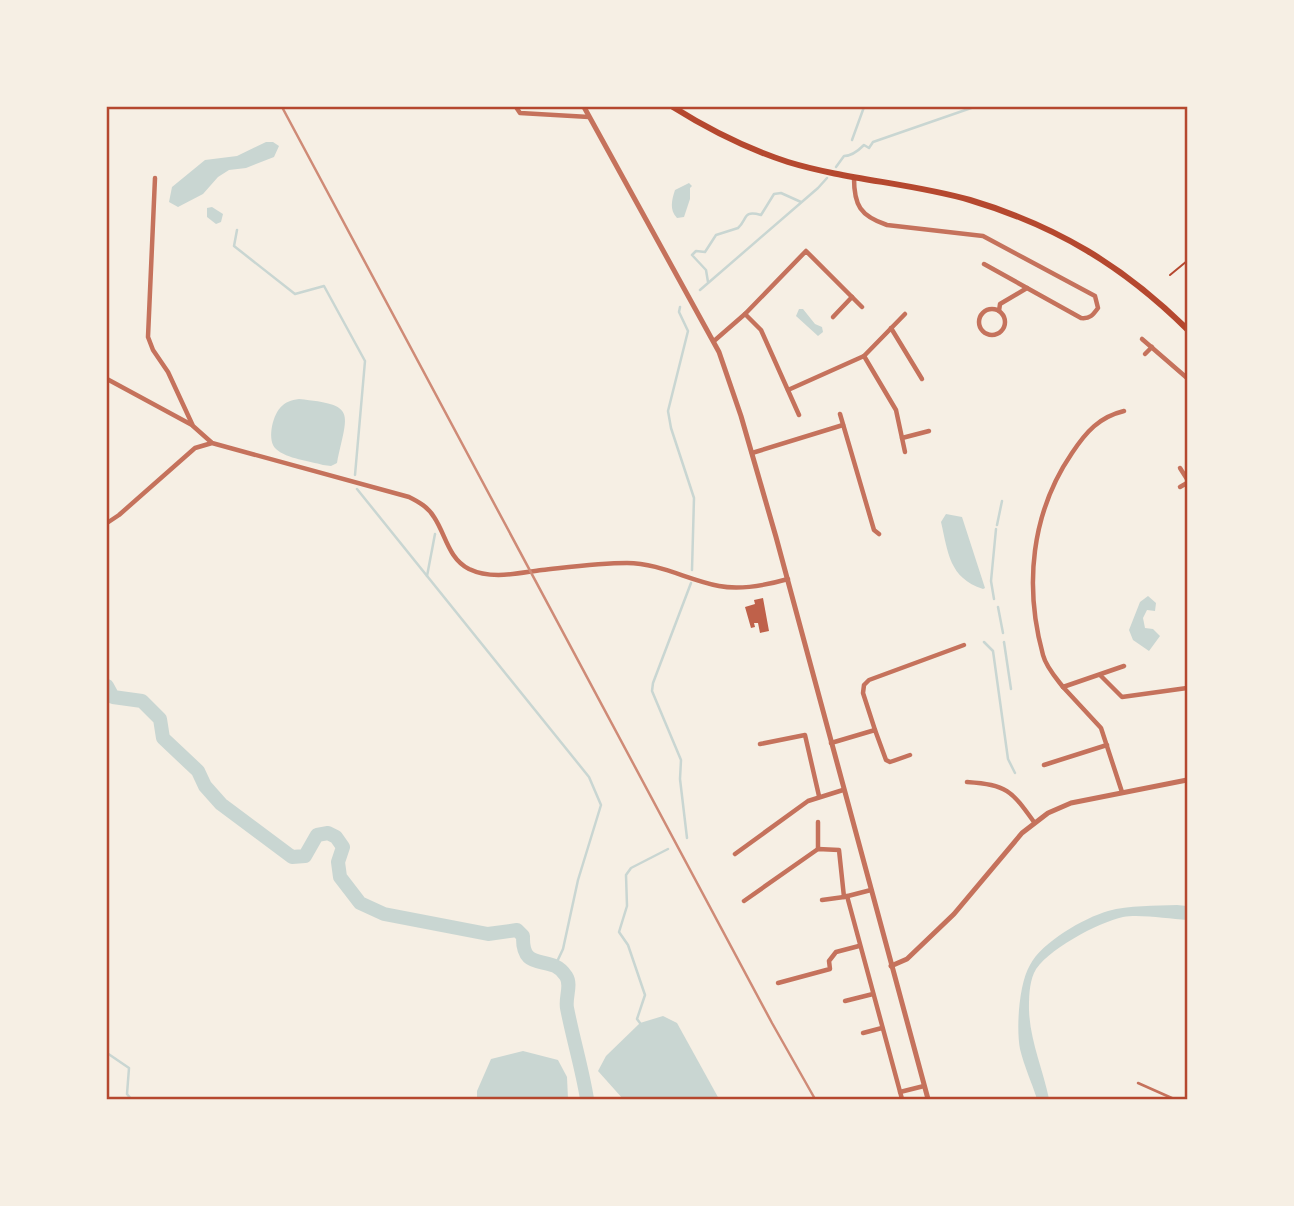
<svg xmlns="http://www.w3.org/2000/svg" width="1294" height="1206" viewBox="0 0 1294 1206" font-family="Arial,sans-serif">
  <rect width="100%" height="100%" fill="#f6efe4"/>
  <g fill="#c9d6d2">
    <path d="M266 142H273L279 146 274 157 246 168 229 170 218 177 203 194 178 207 169 202 172 187 205 160 237 156Z"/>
    <path d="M689 183 692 186 690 188V199L684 217 677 218C669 210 672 199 675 190Z"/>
    <path d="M212 207 223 214 221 222 216 224 207 217V208Z"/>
    <path d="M799 309H803L815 324 822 327 823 332 818 336 796 316Z"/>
    <path d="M299 399C357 405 348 411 337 463L331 466 323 465C310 461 287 459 276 449 267 441 272 417 280 408 285 402 291 400 299 399Z"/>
    <path d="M946 514 962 517 985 588 983 589C949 578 948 552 941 522Z"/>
    <path d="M1148 596 1156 603 1155 611 1147 610 1143 618 1145 628 1153 629 1160 636 1149 651 1133 640 1129 630 1140 602Z"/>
    <path d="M1177 905 1187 906V920C1169 919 1140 914 1123 917 1099 922 1044 951 1034 973 1029 984 1029 999 1029 1010 1030 1041 1043 1069 1049 1099H1037C1032 1083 1024 1066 1020 1049 1016 1028 1019 983 1030 965 1042 942 1084 918 1108 911 1129 905 1155 906 1177 905Z"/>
    <path d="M663 1016 677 1023 719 1099H623L598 1071 606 1056 640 1023Z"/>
    <path d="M523 1051 558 1060 567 1077 568 1099H477V1091L491 1059Z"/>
  </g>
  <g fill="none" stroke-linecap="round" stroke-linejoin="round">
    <g stroke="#c9d6d2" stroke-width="2.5">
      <path d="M852 140 864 107"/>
      <path d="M836 167 844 156C852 156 859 150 864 145L869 148 873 142 974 107"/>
      <path d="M237 230 234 246 295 294 324 286 365 361 355 475"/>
      <path d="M708 282 706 270 692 255 696 251 705 252 716 235 738 228C748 219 742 210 761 215L774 194 781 193 801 202"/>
      <path d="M700 290 818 188 827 178"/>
      <path d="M680 307 679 312 688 331 668 411 671 428 694 498 692 570"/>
      <path d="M357 489 589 777 601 805 578 880 563 949 555 966"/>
      <path d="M997 525 1002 501"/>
      <path d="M427 576 435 534"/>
      <path d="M994 599 991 581 996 529"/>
      <path d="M998 607 1003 633"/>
      <path d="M984 642 993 651 1008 759 1015 773"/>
      <path d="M1004 642 1011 689"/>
      <path d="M687 838 680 779 681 760 652 691 653 683 691 583"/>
      <path d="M640 1023 637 1019 645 995 628 945 619 932 627 906 626 875 631 868 668 849"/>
      <path d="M107 1053 129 1068 127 1094 131 1099"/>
    </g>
    <path stroke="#c9d6d2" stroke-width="14" d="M107 686 113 697 142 701 160 719 163 738 198 771 205 786 221 804 292 857 305 856 317 835 328 833 336 837 343 847 338 862 340 877 360 903 384 914 488 934 517 930 523 936C522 975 551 952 566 976 572 985 565 997 567 1008 573 1039 582 1068 587 1099"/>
  </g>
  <path fill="#bf614a" d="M763 598 769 631 760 633 758 623H754L755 627 751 628 745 607 755 604 754 600Z"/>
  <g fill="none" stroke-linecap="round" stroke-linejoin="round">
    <path stroke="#b5482f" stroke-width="2" d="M1170 275 1187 261"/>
    <path stroke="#c5725c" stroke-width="2.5" d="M1138 1083 1174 1099"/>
    <g stroke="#c5725c" stroke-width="4.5">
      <path d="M516 107 520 113 589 117"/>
      <path d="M155 178 148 337 153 350 168 372 193 426 211 442"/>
      <path d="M854 178C854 205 860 216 887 225L983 236 1095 296 1098 308C1093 315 1090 319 1081 318L984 264"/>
      <circle cx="992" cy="322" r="13"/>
      <path d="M999 311 1000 304 1027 288"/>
      <path d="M745 314 761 330 799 415"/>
      <path d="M833 317 852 297"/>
      <path d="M891 328 922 379"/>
      <path d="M1142 339 1187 378"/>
      <path d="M714 341 745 314 806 251 862 307"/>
      <path d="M1145 354 1152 347"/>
      <path d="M864 356 896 410 905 452"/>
      <path d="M107 379 192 425"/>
      <path d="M788 390 864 356 905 314"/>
      <path d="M840 414 874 530 879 534"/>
      <path d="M902 438 929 431"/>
      <path d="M752 453 843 425"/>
      <path d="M1180 468 1187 479"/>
      <path d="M1180 487 1187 483"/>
      <path d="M107 523 119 515 195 448 212 443 409 497C419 502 428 507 434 517 446 535 448 558 469 569 492 580 518 573 542 570 570 567 599 563 627 563 659 563 688 580 719 586 740 590 767 585 788 579"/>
      <path d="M1100 675 1122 697 1187 688"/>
      <path d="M1063 687C1056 678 1046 667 1043 655 1024 586 1031 513 1072 453 1086 432 1099 417 1124 411"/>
      <path d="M875 730 863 693 864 685 869 680 964 645"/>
      <path d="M831 743 875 730 886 760 890 762 910 755"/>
      <path d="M760 744 805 735 819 796"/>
      <path d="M1044 765 1107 745"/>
      <path d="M967 782C1007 785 1011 790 1034 822"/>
      <path d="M1122 792 1101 728 1063 687 1124 666"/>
      <path d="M818 849V822"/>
      <path d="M735 854 808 801 843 790"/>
      <path d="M847 896 902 1099"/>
      <path d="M822 900 844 897"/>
      <path d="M744 901 818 849 839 850 844 897 871 890"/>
      <path d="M778 983 830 969 829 961 836 952 859 946"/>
      <path d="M845 1001 873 994"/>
      <path d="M863 1033 882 1028"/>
      <path d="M900 1092 924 1086"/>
    </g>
    <g stroke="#c5725c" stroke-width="5">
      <path d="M584 107 719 352 741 416 776 537 928 1099"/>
      <path d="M891 966 907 959 954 914 1022 833 1048 813 1071 803 1187 780"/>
    </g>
    <path stroke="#b5482f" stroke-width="6" d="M673 107C708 129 748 149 788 162 847 180 911 183 970 200 1057 226 1123 266 1187 329"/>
    <path stroke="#cf8b77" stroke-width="2.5" d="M282 107 772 1023 815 1099"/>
  </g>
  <rect width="1294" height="1206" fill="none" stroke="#f6efe4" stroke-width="217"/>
  <rect x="108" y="108" width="1078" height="990" fill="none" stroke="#b5482f" stroke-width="2.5"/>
</svg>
